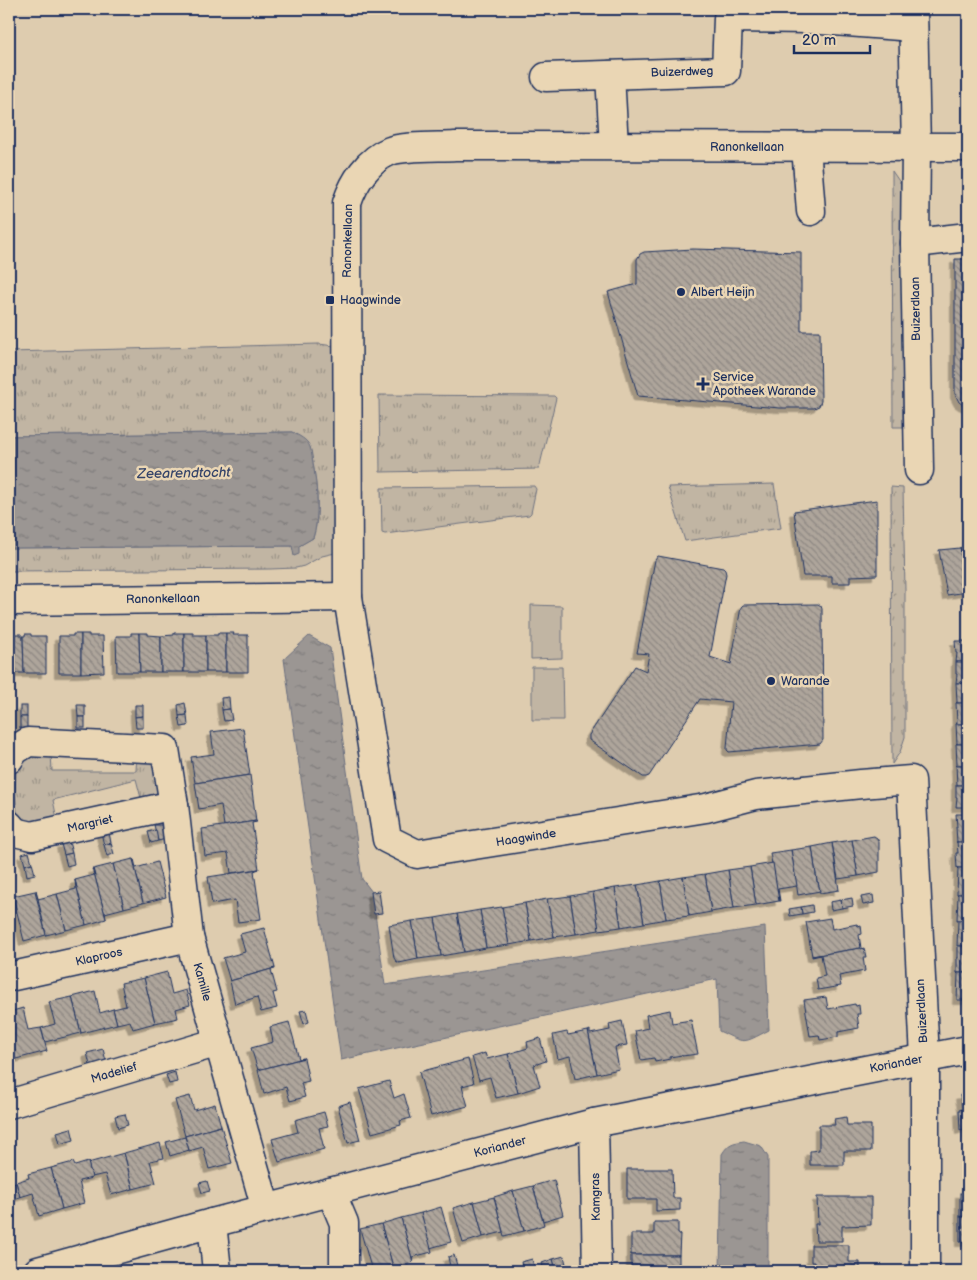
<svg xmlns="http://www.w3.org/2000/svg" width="977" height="1280" viewBox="0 0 977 1280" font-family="'Balsamiq Sans',sans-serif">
  <defs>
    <pattern id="grass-tufts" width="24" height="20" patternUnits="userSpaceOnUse" patternTransform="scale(1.25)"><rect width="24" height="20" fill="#c1b5a3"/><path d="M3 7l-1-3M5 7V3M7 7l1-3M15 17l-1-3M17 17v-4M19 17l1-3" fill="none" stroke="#9c9488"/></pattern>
    <pattern id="water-ripples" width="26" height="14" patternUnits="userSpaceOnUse" patternTransform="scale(1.25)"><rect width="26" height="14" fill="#9b9693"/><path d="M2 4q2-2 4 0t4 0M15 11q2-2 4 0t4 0" fill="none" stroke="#7e7b7b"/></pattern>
    <pattern id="building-back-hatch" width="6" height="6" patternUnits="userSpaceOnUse" patternTransform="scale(1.25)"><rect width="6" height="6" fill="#aea59b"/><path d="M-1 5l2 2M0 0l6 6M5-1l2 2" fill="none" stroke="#8d8782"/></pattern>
    <filter id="shadow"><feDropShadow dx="-4.5" dy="4.5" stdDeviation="0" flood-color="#0004"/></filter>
  </defs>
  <rect width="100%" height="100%" fill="#deccaf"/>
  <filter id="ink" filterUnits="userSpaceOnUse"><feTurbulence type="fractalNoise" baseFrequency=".02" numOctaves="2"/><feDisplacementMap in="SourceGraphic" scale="10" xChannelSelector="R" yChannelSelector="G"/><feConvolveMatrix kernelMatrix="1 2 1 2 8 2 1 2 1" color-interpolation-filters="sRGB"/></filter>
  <g filter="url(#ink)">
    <g fill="url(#grass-tufts)" stroke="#6e7280">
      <path d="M892 171 903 187V427H893Z"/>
      <path d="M319 344 334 346 336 528 335 553 322 556 304 566 296 568 270 569 9 571V548L293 546 294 555 299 546 313 538C322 512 315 474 310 447L292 432 9 436V352Z"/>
      <path d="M379 395 554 396 556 398 539 469 380 472Z"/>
      <path d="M774 484 781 528 685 541 668 487Z"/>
      <path d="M534 486 536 489 531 513 529 515 385 534 382 533 381 488Z"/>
      <path d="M891 487 903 488 905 591V737L900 752 892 764Z"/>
      <path d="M137 752 157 755 163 791 141 798 136 779 53 800 57 819 28 824 17 812 15 794 16 771 22 759 33 753H51L52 771H136Z"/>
    </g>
    <g fill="#c1b5a3" stroke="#6e7280">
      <path d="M531 605 562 606V658L531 659Z"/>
      <path d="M532 667H562L563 720H532Z"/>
    </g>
    <g fill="url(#water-ripples)" stroke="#686d7e">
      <path d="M292 432C299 436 307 439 310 447 312 452 312 458 313 463 317 485 320 517 313 538L299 546V554L294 556 292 546 9 548V436Z"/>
      <path d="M309 636 330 648 362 879 372 892 385 985 765 927 769 1030C742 1044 746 1044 719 1031L717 979 341 1060 284 659Z"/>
      <path d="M744 1141 761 1146 768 1157V1271H720L722 1154C729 1143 732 1143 744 1141Z"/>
    </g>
    <g fill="url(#building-back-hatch)" stroke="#1b2f5e" filter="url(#shadow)">
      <path d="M693 249 801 252V331H820L821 401 819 406 814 408H780L638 396 608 292 637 284V259L640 254 644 252Z"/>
      <path d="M955 259H968V407L963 405 959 402 955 394Z"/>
      <path d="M877 500V575L850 576V583H832V576H803L794 511Z"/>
      <path d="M968 546V582H967L968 592 961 547Z"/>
      <path d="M960 547 967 592 947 595 939 550 960 548Z"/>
      <path d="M658 556 723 568 725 570 726 574 710 657 731 664 741 607 743 605 818 604 821 606 822 609 823 740 820 744 729 752 727 750V748L731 702 700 699 649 776 646 777H643L589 740V735L635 666 646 671 649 654 637 653 655 560Z"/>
      <path d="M131 633H139L140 672H117L116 636H131Z"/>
      <path d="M139 633H148V635L161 636V672H140Z"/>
      <path d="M174 633H184V672H161V636L174 635Z"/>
      <path d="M184 633H193V635H206V672H184Z"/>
      <path d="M218 633H226V672H206V635H218Z"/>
      <path d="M226 633H234L233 635H248V672H226Z"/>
      <path d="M15 634H21V636H23L24 673H9V636H15Z"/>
      <path d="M25 634H31V636H46V673H24L23 636H25Z"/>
      <path d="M73 634H81V673H59V636H73Z"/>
      <path d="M81 634H89V636H103L104 672 81 673Z"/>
      <path d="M955 641H968V662H956L957 653H956Z"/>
      <path d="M956 662H968V683H956L957 674H956Z"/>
      <path d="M956 683H968V703H956L957 702Z"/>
      <path d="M229 697 230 709 222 710 221 698Z"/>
      <path d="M185 703 187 715 179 716 178 705Z"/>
      <path d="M956 703H968V724H956L957 723Z"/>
      <path d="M77 705H85V717H78Z"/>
      <path d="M135 705H143V716L135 717Z"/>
      <rect x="20" y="706" width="7" height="11"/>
      <path d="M230 709 232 720 224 721 222 710Z"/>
      <path d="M187 715 188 726 181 727 179 716Z"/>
      <path d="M143 716V728H136L135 717Z"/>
      <path d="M20 717H27V729L20 728Z"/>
      <rect x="78" y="717" width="7" height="11"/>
      <path d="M956 724H968V744H956H957Z"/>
      <path d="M243 728 250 775 195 783 191 757 214 754 211 732Z"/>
      <path d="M956 744H968V765H956L957 764Z"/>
      <path d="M956 765H968V785H956H957Z"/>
      <path d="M250 775 256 821 224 826 221 805 199 809 195 783Z"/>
      <path d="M956 785H968V807H956L957 797H956Z"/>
      <path d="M956 814H968V842H957L956 827H957Z"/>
      <path d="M256 821 257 822 252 823 259 869 231 873 228 853 205 856 202 829Z"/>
      <path d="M154 825H163L166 839 158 841Z"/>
      <path d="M156 830 158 841 151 843 148 832Z"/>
      <path d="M109 832 111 843 104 845 101 833Z"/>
      <path d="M874 836 877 838 879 842V872L858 876 852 840Z"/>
      <path d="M852 840 858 876 838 879 832 843Z"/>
      <path d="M69 842 72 853 64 855 61 844Z"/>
      <path d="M956 842H968V868H957L956 853H958L957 842Z"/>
      <path d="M111 843 114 854 107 856 104 845Z"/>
      <path d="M832 843 839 890 820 893 818 882H817L812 847Z"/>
      <path d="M812 847 817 882H818L820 891 798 895 791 850Z"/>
      <path d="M791 850 797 886 778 889 780 901H779L770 853Z"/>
      <path d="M29 852 32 863 25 865 22 854Z"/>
      <path d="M72 853 74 864 67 866 64 855Z"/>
      <path d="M133 859H134L136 868 157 862 166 897 143 903Z"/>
      <path d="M133 859 143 903 124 908 113 864Z"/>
      <path d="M32 863 35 874 27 876 25 865Z"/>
      <path d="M773 863 779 901 756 905 750 867Z"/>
      <path d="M113 864 124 908 105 913 106 919 93 869Z"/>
      <path d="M750 867 756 905 734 908 728 870Z"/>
      <path d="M957 868H968V894H957L958 869Z"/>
      <path d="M92 869H93L106 919 86 925 75 880 94 875Z"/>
      <path d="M259 869 254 871 261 919 238 922 235 900 212 904 208 877Z"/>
      <path d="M728 870 734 908 711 912 705 874Z"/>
      <path d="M705 874 711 912 689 916 683 877Z"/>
      <path d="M683 877 689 916 666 919 660 881Z"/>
      <path d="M75 880 86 925 66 930 57 894 76 889Z"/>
      <path d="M660 881 666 919 644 923 637 885Z"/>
      <path d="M637 885 644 923 621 927 615 888Z"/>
      <path d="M615 888 621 927 599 930 593 892Z"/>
      <path d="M36 890 38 899 57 894 66 930 46 935Z"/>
      <path d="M35 891 46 935 24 941 13 896Z"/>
      <path d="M379 891 382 913 374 914 371 892Z"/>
      <path d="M593 892 599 930 576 934 570 896Z"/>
      <path d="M957 894H968V920H957L958 895Z"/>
      <path d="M873 895 874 903 863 905 861 897Z"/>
      <path d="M570 896 576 934 554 937 547 899Z"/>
      <path d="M852 898 853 906 842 908 841 900Z"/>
      <path d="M547 899 554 937 531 941 525 903Z"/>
      <path d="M841 900 842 908 831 910 830 902Z"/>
      <path d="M525 903 531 941 509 945 502 907Z"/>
      <path d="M812 905 813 912 802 914 801 907Z"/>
      <path d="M502 907 509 945 486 948 480 910Z"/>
      <path d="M801 907 802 914 790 916 789 909Z"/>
      <path d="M480 910 486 948 464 952 457 914Z"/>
      <path d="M457 914 464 952 441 956 435 918Z"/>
      <path d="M435 918 441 956 418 959 412 921Z"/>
      <path d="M830 918 832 929 857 924 858 926 861 925 862 934 859 935 861 948 812 956 806 922Z"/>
      <path d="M957 920H968V946H957L958 921Z"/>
      <path d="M412 921 418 959 399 963 396 961 394 958 389 925Z"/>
      <path d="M264 928 275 968 230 981 223 958 245 952 240 934Z"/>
      <path d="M957 946H968V973H957V958H958V947Z"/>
      <path d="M861 948V949L864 948 866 957H863L865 971 839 976 841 986 818 990 816 978 825 976 821 955 812 957V956Z"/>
      <path d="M275 968V969L271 970 277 992 273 993 277 1008 261 1012 257 997 235 1004 230 981Z"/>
      <path d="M167 972 172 994 186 990 190 1005 176 1009 178 1018 155 1023 144 978Z"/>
      <path d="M957 973H968V1000H957L958 974Z"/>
      <path d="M144 978 155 1023 133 1029 130 1021 117 1024 113 1009 126 1006 121 983Z"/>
      <path d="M95 991 100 1013 113 1009 117 1024 81 1033 72 997Z"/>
      <path d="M72 997 81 1033 45 1042 41 1028 55 1024 49 1002Z"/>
      <path d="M826 997 828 1009 855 1004 856 1006 859 1005 860 1014H857L859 1028 838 1032V1037L820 1040 819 1035 810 1036 804 1000Z"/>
      <path d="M23 1008 28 1030 41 1028 47 1051 12 1060 9 1049V1012Z"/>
      <path d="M306 1010 309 1022 304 1024 300 1011Z"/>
      <path d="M670 1010 672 1023 691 1020 698 1054 682 1056V1055L670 1057V1059L655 1062 654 1058 641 1060 635 1031 648 1028 646 1015Z"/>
      <path d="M622 1021 627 1045 615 1047 619 1069 597 1074 588 1031 590 1030V1034L610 1030 609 1024Z"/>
      <path d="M289 1022 299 1059 304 1058 258 1070 251 1048 273 1042 270 1027Z"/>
      <path d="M588 1031 597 1074 575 1079 570 1056 558 1059 553 1035 567 1032 568 1035Z"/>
      <path d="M540 1038 546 1061 534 1065 540 1086 518 1093 508 1054 528 1048 527 1042Z"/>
      <path d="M103 1049 106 1061 90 1065 87 1053Z"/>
      <path d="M485 1053 487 1059 508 1054 518 1093 496 1098 490 1077 479 1080 472 1057Z"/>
      <path d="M304 1058 309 1081 301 1083 305 1097 290 1101 286 1087 264 1094 258 1070Z"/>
      <path d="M468 1059 474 1083 462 1086 468 1106 431 1116 419 1072Z"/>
      <path d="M175 1072 177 1082 169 1084 166 1075Z"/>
      <path d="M389 1081 394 1098 404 1094 411 1118 400 1121 401 1125 372 1133 359 1089Z"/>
      <path d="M968 1093V1135L967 1128 960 1130 959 1110 963 1109 960 1095Z"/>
      <path d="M190 1096 194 1110 215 1104 221 1126 185 1136 175 1100Z"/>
      <path d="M350 1102 360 1140 348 1143 338 1106Z"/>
      <path d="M324 1112 328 1126 319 1128 324 1149 279 1162 272 1139 298 1132 295 1120Z"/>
      <path d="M125 1114 128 1125 118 1128 115 1116Z"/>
      <path d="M846 1117 847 1125H871V1151H844V1165H810V1151L819 1150V1125H835L834 1119Z"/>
      <path d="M221 1126 232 1163 209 1169 203 1147 189 1151 185 1136Z"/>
      <path d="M71 1128 74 1140 60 1144 57 1132Z"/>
      <path d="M185 1137 189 1150 170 1156 166 1142Z"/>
      <path d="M160 1143 164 1158 150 1161 156 1183 133 1189 124 1153Z"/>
      <path d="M124 1153 133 1189 111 1195 105 1174 92 1177 88 1163Z"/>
      <path d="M73 1162 75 1166 88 1162 92 1178 79 1181 84 1203 62 1209 51 1168Z"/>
      <path d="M51 1168 62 1209 39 1216 33 1193 20 1197 16 1182 29 1178 28 1174Z"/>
      <path d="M627 1169H672L673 1198H680V1210L656 1211V1199H627Z"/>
      <path d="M554 1180 563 1215 543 1221 533 1186Z"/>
      <path d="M207 1181 210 1191 202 1193 199 1183Z"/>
      <path d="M16 1182 20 1197 9 1200V1184Z"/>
      <path d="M533 1186 544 1225 524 1231 513 1191Z"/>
      <path d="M513 1191 524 1231 504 1236 494 1197Z"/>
      <rect x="960" y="1193" width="8" height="24"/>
      <path d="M494 1197 503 1232 483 1237 474 1202Z"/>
      <path d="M817 1197H871V1225L842 1226V1241H816L815 1224H818Z"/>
      <path d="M474 1202 483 1237 463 1243 453 1208Z"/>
      <path d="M441 1207 451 1242 430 1248 421 1213Z"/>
      <path d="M421 1213 432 1252 412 1257 413 1262 401 1218Z"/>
      <rect x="960" y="1217" width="8" height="25"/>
      <path d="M401 1218 413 1262 393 1267 381 1224Z"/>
      <path d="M654 1222H678V1234H680L679 1255H631V1234H654Z"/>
      <path d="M381 1224 393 1267 379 1271H372L360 1229Z"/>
      <path d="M811 1245H849V1262H860V1271H814V1262H811Z"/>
      <path d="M454 1255 458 1269 451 1271 448 1257Z"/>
      <rect x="631" y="1255" width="48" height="16"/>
      <path d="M564 1256 566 1264 555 1267 553 1259Z"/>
      <path d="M532 1259 534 1267 523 1270 521 1262Z"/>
      <path d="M553 1259 555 1267 544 1270 542 1263Z"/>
    </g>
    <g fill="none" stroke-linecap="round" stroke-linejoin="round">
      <defs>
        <g id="minor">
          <path d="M913 9 916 148 915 243 919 470"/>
          <path d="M610 75 614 146"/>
          <path d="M546 77 726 71 728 18 808 19 913 27"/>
          <path d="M806 147 811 211"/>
          <path d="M915 243 968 237"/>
          <path d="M9 601 348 597"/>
          <path d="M9 759 15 750 28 742 165 749 174 805 189 937 266 1209"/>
          <path d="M9 825 15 832 32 836 174 805"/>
          <path d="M9 977 189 937"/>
          <path d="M9 1104 219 1042"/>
          <path d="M594 1123 597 1271"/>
          <path d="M331 1192 344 1223V1271"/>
          <path d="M212 1223 217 1271"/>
          <path d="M38 1271 212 1223 594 1123 968 1050"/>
          <path d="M925 1271V1058L911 780 861 784 756 795 706 808 417 854 387 839 348 597 347 203C354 182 368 160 390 151 403 146 439 147 455 146L968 147"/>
        </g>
      </defs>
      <use href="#minor" stroke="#1b2f5e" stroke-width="31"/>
      <use href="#minor" stroke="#ead6b4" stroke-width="28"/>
    </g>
  </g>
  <g fill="#1b2f5e" stroke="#ead6b4" stroke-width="2">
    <circle cx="681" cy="292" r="5"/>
    <rect x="325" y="295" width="10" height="10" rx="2.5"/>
    <path d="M700.5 376.5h5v5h5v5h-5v5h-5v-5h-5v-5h5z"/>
    <circle cx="771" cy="681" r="5"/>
  </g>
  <g text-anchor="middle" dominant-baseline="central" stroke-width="5" stroke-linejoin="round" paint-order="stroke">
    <g font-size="12" fill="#1b2f5e" stroke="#ead6b4">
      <text transform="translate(682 72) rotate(-2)">Buizerdweg</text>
      <text x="747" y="147">Ranonkellaan</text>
      <text transform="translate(348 241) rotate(-89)">Ranonkellaan</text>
      <text transform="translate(916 309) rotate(-91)">Buizerdlaan</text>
      <text transform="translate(163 599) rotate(-1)">Ranonkellaan</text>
      <text transform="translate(90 824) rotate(-13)">Margriet</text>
      <text transform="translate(526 838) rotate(-9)">Haagwinde</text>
      <text transform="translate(99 957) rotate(-13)">Klaproos</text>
      <text transform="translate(202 982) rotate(74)">Kamille</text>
      <text transform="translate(922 1011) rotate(-93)">Buizerdlaan</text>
      <text transform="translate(896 1064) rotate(-11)">Koriander</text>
      <text transform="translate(114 1073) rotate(-16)">Madelief</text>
      <text transform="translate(500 1147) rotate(-15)">Koriander</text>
      <text transform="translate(596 1197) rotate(-91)">Kamgras</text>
    </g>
    <g font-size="12" fill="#1b2f5e" stroke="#ead6b4" text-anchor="start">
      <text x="691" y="292">Albert Heijn</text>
      <text x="340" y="300">Haagwinde</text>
      <text x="713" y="377">Service<tspan x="713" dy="14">Apotheek Warande</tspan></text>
      <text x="781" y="681">Warande</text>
    </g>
    <g font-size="14" font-style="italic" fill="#354469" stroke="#ead6b4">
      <text transform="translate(184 473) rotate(-1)">Zeearendtocht</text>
    </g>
  </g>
  <rect width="977" height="1280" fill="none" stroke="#ead6b4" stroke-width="30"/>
  <rect x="15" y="15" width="947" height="1250" fill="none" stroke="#1b2f5e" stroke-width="2" filter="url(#ink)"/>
  <path d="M794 45v8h76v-8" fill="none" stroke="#1b2f5e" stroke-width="2.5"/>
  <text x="802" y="45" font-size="15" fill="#1b2f5e" stroke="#ead6b4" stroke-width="4" paint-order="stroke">20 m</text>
</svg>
